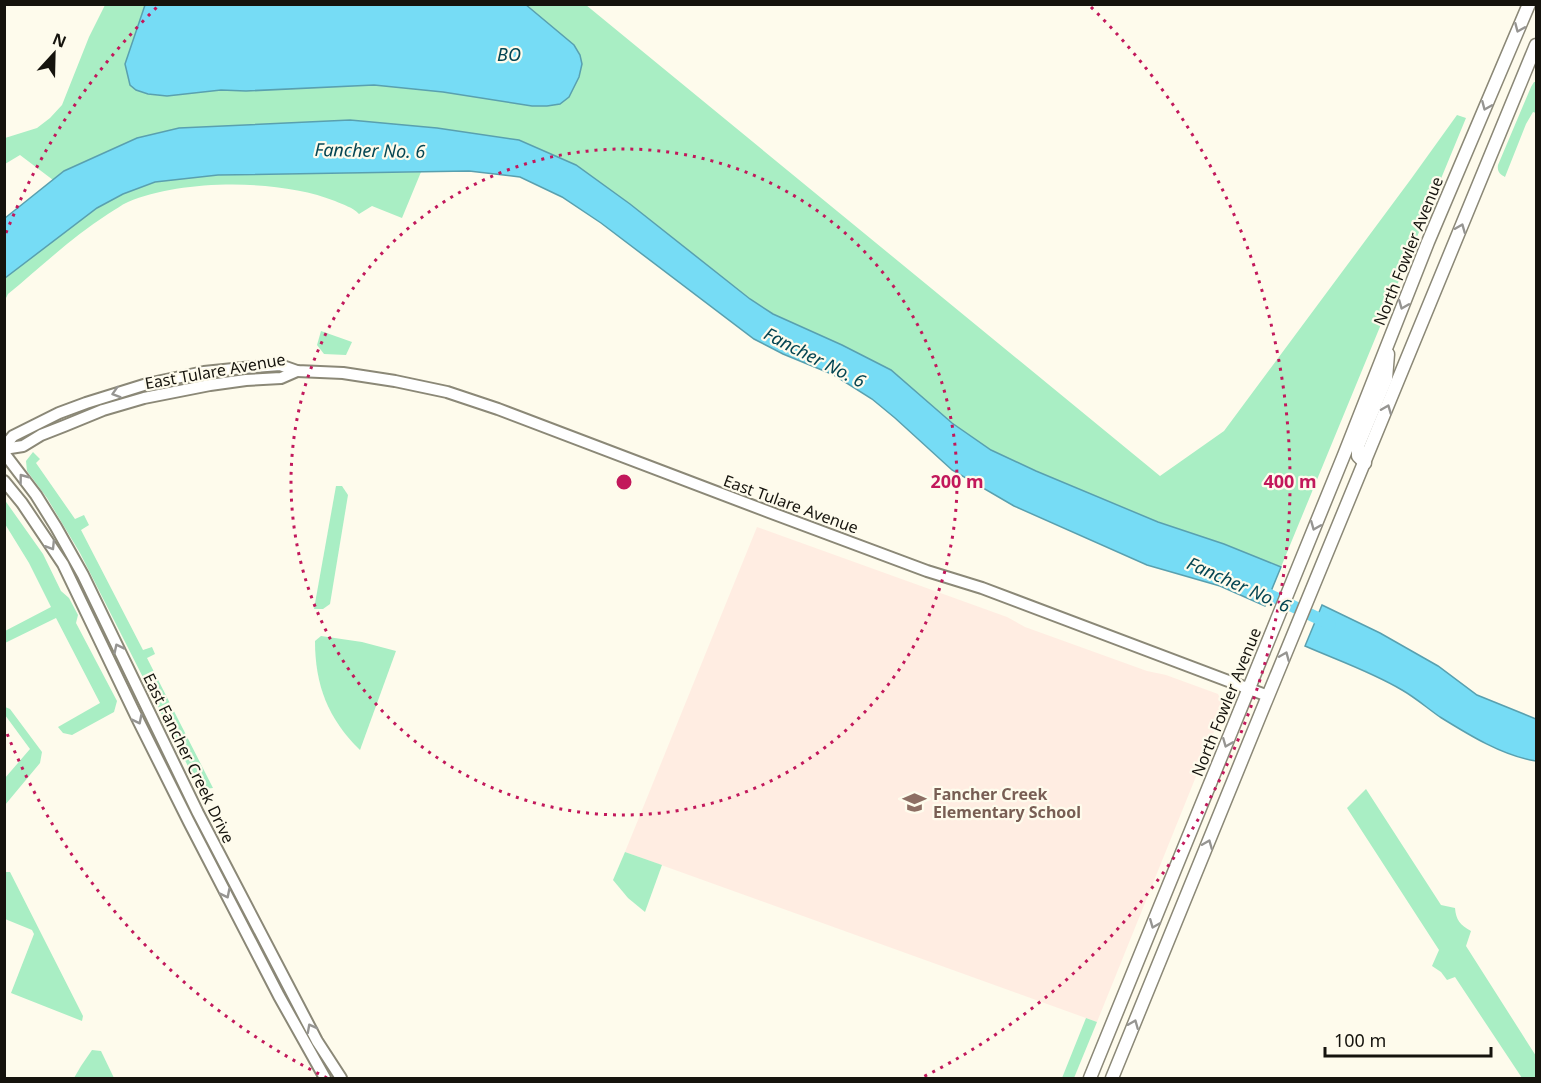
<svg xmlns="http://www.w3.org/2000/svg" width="1541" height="1083" viewBox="0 0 1541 1083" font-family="'Noto Sans',sans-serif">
  <rect width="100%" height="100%" fill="#fefbec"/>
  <path fill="#ffede2" d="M757 527 1007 617 1025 627 1147 671 1166 675 1218 694 1224 707 1097 1022 625 852Z"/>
  <g fill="#a9eec4">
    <path d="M105 5H586L1160 476 1224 431 1411 179 1457 115 1466 118 1281 567 1224 544 1158 522 1036 471 991 450 952 423 891 370 773 314 750 299 630 204 576 165 519 140 179 128 137 138 64 171 53 180 20 155 5 164V138L37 128 50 118 62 105 89 37Z"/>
    <path d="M1534 82H1536V113L1533 112 1526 124 1505 177C1500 174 1497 172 1498 165L1531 87Z"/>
    <path d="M421 172 402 218 372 206 359 214C352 207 344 205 335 201 280 179 183 179 128 202 121 205 115 210 108 214 72 237 41 267 8 294L5 300 4 278 97 208 123 194 155 182 218 175Z"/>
    <path d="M321 331 352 342 346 355 324 354 317 345Z"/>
    <path d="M33 452 40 459 36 463 75 519 84 515 89 525 81 530 143 650 152 647 155 654 147 658 213 788 204 789 197 784 80 553 47 498 27 471 26 461Z"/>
    <path d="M336 486H342L348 495 330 604 323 609H314Z"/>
    <path d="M4 499 43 554 61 591 69 598 78 615 76 623 117 701 114 712 72 735 63 733 58 727 100 703 56 618 5 643V631L51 607 29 563 5 524Z"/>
    <path d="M321 636 362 642 396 651 360 750C328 719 315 685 315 641Z"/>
    <path d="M5 707 10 709 42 752 40 763 5 805V778L30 749 5 715Z"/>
    <path d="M1366 789 1441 905 1455 908C1456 920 1460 925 1471 931L1466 946 1536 1056V1078H1522L1455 977 1447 980 1441 972 1432 966 1439 950 1347 808Z"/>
    <path d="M625 852 662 865 645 912 628 898 613 880Z"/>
    <path d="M5 872H10L83 1016 82 1021 11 993 34 934 32 930 5 919Z"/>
    <path d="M1086 1018 1097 1022 1074 1078H1062Z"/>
    <path d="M92 1050 101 1051 114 1078H74L81 1066Z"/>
  </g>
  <g fill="#76dcf5" stroke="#59a0af" stroke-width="1.5">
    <path d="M525 4 574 45 580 55 582 64 579 77 569 97 560 104 547 106H532L443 92 374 85 246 91 221 90 167 96 148 94 136 90 130 85 125 64 145 5Z"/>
    <path d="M350 120 437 128 519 140 576 165 630 204 750 299 773 314 842 345 891 370 952 423 991 450 1036 471 1158 522 1224 544 1281 567 1265 606 1220 586 1147 565 1014 506 952 470 895 418 872 399 834 375 783 354 754 339 601 223 562 197 520 177 469 171 218 175 155 182 123 194 97 208 5 278V218L64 171 137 138 179 128Z"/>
    <path d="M1322 605 1380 633 1438 666 1477 695 1536 719V761C1503 756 1469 735 1440 717 1427 708 1416 698 1402 690 1372 672 1337 660 1305 646Z"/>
  </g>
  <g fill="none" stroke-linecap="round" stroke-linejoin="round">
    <path stroke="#76dcf5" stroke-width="12" d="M1257 589 1330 624"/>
    <defs>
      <g id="tertiary">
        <path d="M4 447 13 436 59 413 86 403 147 384 204 372 243 368 280 365 297 371 343 373 395 381 447 392 498 409 769 512 927 571 982 588 1268 696"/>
        <path d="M4 449 23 446 41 435 64 426 103 410 144 398 210 385 246 380 281 378 297 371"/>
        <path d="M4 453 36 495 56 527 83 575 198 813 317 1041 341 1078"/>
        <path d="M4 481 22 503 63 564 137 718 189 822 279 996 325 1078"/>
      </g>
      <g id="secondary">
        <path d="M1365 463 1358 456V446L1386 379 1388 354"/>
        <path d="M1090 1078 1344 455 1428 242 1529 4"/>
        <path d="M1112 1078 1261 713 1536 45"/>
      </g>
    </defs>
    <use href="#tertiary" stroke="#8b8877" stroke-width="14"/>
    <use href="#secondary" stroke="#8b8877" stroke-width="15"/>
    <use href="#tertiary" stroke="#fff" stroke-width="10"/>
    <use href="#secondary" stroke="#fff" stroke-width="12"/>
  </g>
  <defs><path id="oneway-chevron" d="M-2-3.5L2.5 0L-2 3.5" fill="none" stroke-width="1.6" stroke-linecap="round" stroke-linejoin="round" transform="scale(1.5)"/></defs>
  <g stroke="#969592">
    <use href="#oneway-chevron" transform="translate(1519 28) rotate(113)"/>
    <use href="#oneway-chevron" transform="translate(1486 106) rotate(113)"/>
    <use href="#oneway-chevron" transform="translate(1461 228) rotate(-68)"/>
    <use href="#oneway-chevron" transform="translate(1403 305) rotate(112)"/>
    <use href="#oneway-chevron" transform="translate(116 393) rotate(163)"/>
    <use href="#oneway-chevron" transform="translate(1387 409) rotate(-68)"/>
    <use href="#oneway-chevron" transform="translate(23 478) rotate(-127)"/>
    <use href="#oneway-chevron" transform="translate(1315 526) rotate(112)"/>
    <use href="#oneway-chevron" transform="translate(51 546) rotate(58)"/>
    <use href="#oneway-chevron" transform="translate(118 648) rotate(-116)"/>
    <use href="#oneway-chevron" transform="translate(1285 656) rotate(-67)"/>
    <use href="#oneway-chevron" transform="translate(138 720) rotate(63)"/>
    <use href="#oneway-chevron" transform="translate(1227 743) rotate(112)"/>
    <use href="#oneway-chevron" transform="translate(1208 844) rotate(-68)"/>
    <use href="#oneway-chevron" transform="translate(226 894) rotate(63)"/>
    <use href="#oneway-chevron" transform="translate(1154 924) rotate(112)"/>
    <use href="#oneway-chevron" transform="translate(1134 1024) rotate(-68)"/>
    <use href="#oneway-chevron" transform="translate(311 1028) rotate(-118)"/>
  </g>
  <g fill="none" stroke="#c2185b" stroke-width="3" stroke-dasharray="3 6">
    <circle cx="624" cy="482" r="333"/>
    <path d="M327 1078A666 666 0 0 1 6 731M6 233A666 666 0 0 1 157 7M1091 7A666 666 0 0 1 921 1078"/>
  </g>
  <defs>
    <symbol id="school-bare" viewBox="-9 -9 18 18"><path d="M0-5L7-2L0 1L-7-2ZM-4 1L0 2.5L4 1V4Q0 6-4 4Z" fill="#8d6e63" stroke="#fefbec" stroke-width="2.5" paint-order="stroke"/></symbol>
  </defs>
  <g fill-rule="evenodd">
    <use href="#school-bare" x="898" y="786" width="33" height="33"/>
  </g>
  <g text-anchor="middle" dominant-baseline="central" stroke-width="4.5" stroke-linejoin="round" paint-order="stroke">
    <g font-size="16" fill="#15130d" stroke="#fefbec">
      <text transform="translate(1408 251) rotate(-68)">North Fowler Avenue</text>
      <text transform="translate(215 371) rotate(-10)">East Tulare Avenue</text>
      <text transform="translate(791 504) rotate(20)">East Tulare Avenue</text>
      <text transform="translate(1226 702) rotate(-68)">North Fowler Avenue</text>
      <text transform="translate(189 758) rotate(64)">East Fancher Creek Drive</text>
    </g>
    <g font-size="16" font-weight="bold" fill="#785e54" stroke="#fefbec" text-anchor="start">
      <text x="933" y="794">Fancher Creek<tspan x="933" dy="18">Elementary School</tspan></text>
    </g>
    <g font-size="18" font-style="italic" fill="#054653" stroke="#fefbec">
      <text x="509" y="54">BO</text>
      <text transform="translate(370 150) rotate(1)">Fancher No. 6</text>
      <text transform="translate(815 357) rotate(27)">Fancher No. 6</text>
      <text transform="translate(1239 584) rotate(24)">Fancher No. 6</text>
    </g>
  </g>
  <circle cx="624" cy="482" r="9" fill="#c2185b" stroke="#fefbec" stroke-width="3"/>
  <g font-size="18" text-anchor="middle" font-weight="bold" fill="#c2185b" stroke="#fefbec" stroke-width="4.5" stroke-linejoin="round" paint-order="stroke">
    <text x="957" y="488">200 m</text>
    <text x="1290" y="488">400 m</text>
  </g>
  <rect width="1541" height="1083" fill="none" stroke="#15130d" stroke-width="12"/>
  <g transform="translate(54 54) rotate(22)" stroke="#fefbec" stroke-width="4.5" paint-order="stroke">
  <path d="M0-4.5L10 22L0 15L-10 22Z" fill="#15130d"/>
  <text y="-9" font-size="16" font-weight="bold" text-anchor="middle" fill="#15130d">N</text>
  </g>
  <path d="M1325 1047v9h166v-9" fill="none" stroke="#15130d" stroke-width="3"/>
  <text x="1334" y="1047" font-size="18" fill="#15130d" stroke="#fefbec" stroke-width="4.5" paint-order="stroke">100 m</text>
</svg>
